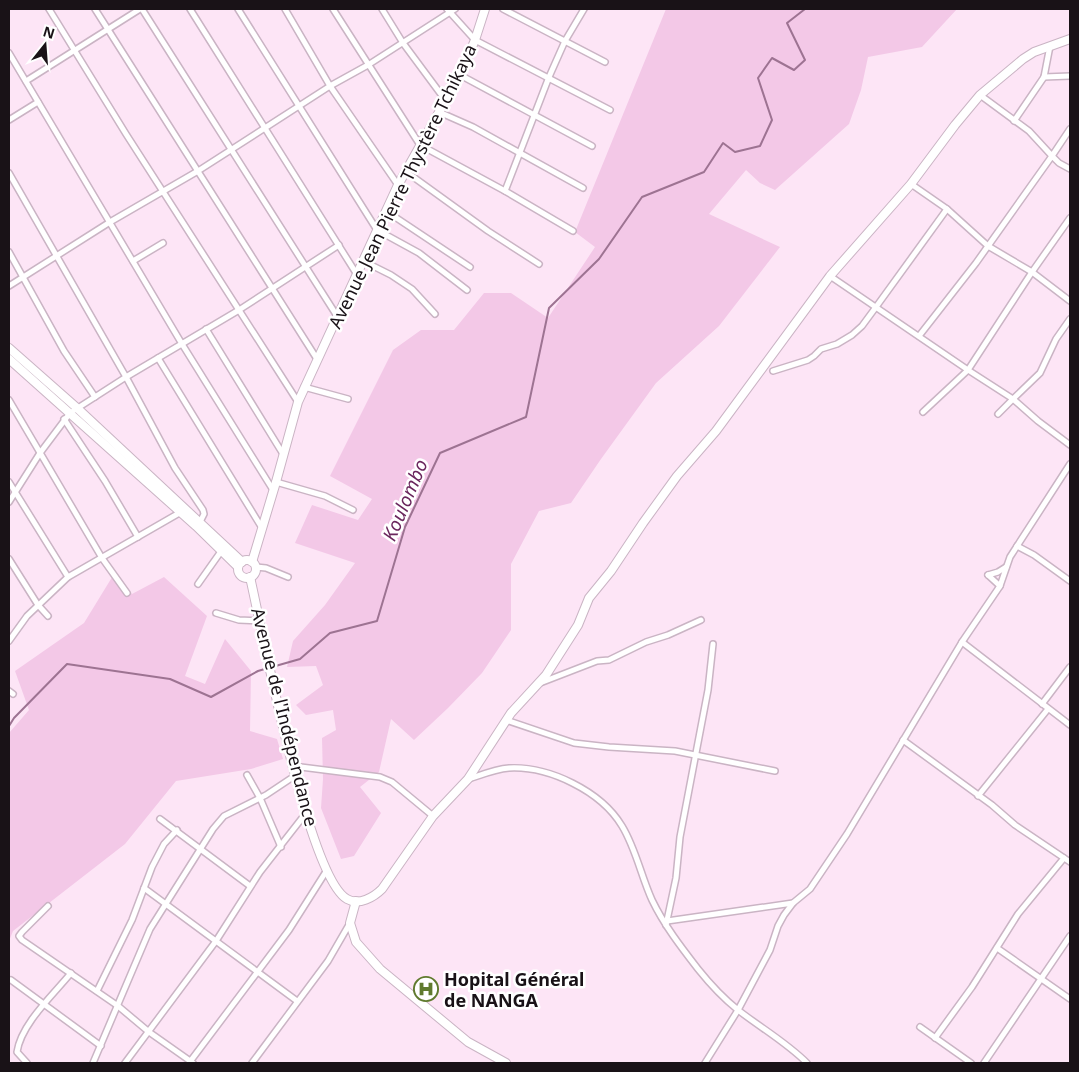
<svg xmlns="http://www.w3.org/2000/svg" width="1079" height="1072" viewBox="0 0 1079 1072" font-family="'Noto Sans',sans-serif">
  <rect width="100%" height="100%" fill="#fde5f6"/>
  <g fill="#f3c8e7">
    <path d="M666 9H957L922 47 868 57 861 90 849 124 775 190 760 183 746 170 709 214 780 247 719 326 656 383 601 459 571 503 539 511 511 564V630L482 673 448 708 414 740 391 719 379 772 360 787 381 813 354 856 341 859 321 808 323 779 322 738 336 730 333 710 306 715 296 705 323 685 316 666 287 667 293 641 325 605 355 563 295 543 312 505 358 520 372 499 330 476 393 350 421 330H454L484 293H511L548 318 595 247 575 232Z"/>
    <path d="M114 574 132 594 164 577 207 616 185 676 205 684 225 639 251 671 250 731 277 739 283 759 251 769 176 781 125 844 13 931 9 941V733L29 710 15 671 84 623Z"/>
  </g>
  <g fill="none" stroke-linecap="round" stroke-linejoin="round">
    <g stroke="#9d7392" stroke-width="2">
      <path d="M272 667 300 659 330 633 377 621 405 527 440 453 526 417 549 308 599 259 642 197 704 172 723 143 735 152 760 146 772 120 758 78 772 58 794 70 805 60 787 23 805 9"/>
      <path d="M9 726 14 718 67 664 170 679 211 697 258 671 268 668"/>
    </g>
    <defs>
      <g id="street">
        <path d="M49 9 126 134 298 402"/>
        <path d="M95 9 317 359"/>
        <path d="M142 9 337 316"/>
        <path d="M190 9 356 273"/>
        <path d="M238 9 377 230 419 253 467 290"/>
        <path d="M285 9 330 86 398 185"/>
        <path d="M333 9 420 145 505 191 573 231"/>
        <path d="M382 9 403 43 446 101"/>
        <path d="M447 9 475 40 610 110"/>
        <path d="M503 9 605 62"/>
        <path d="M9 53 182 344 273 490"/>
        <path d="M460 75 592 146"/>
        <path d="M1044 77 1070 76"/>
        <path d="M26 81 140 9"/>
        <path d="M980 95 1029 131 1052 156 1070 129"/>
        <path d="M439 112 473 127 583 188"/>
        <path d="M9 120 38 102"/>
        <path d="M1014 121 1044 77 1050 46"/>
        <path d="M405 171 488 231 539 264"/>
        <path d="M9 173 126 377 175 468 203 510 204 514 200 522"/>
        <path d="M911 184 947 209 988 246 1032 272 1070 301"/>
        <path d="M505 191 549 77 565 41 584 9"/>
        <path d="M386 211 470 267"/>
        <path d="M9 252 64 351 95 397"/>
        <path d="M133 261 163 243"/>
        <path d="M363 261 391 275 412 289 435 314"/>
        <path d="M830 276 968 370 1013 399 998 414"/>
        <path d="M9 286 110 222 198 171 330 86 368 65 455 9"/>
        <path d="M1070 319 1056 339 1040 373 1013 399 1038 421 1070 445"/>
        <path d="M206 329 283 454"/>
        <path d="M919 336 976 263 1052 156 1059 163 1070 169"/>
        <path d="M158 358 262 528"/>
        <path d="M773 371 808 360 814 356 821 349 837 344 852 335 862 326 876 307 947 209"/>
        <path d="M304 387 348 399"/>
        <path d="M9 400 102 558 127 593"/>
        <path d="M923 412 968 370 1032 272 1070 218"/>
        <path d="M64 419 105 481 138 537"/>
        <path d="M9 482 68 577"/>
        <path d="M276 482 325 496 353 510"/>
        <path d="M9 502 40 453 70 413 126 377 239 310 339 245"/>
        <path d="M1017 546 1034 555 1070 581"/>
        <path d="M9 559 38 605 48 616"/>
        <path d="M256 567 266 568 288 577"/>
        <path d="M988 575 998 572 1006 567"/>
        <path d="M988 575 1000 586"/>
        <path d="M198 584 222 550"/>
        <path d="M216 613 239 620 260 621"/>
        <path d="M9 641 27 616 68 577 181 512"/>
        <path d="M962 642 1070 725"/>
        <path d="M540 683 597 661 609 660 646 642 668 635 701 620"/>
        <path d="M9 691 13 694"/>
        <path d="M1042 704 1070 667"/>
        <path d="M506 720 574 743 609 747 675 751 775 771"/>
        <path d="M903 740 992 805 1015 825 1070 862"/>
        <path d="M293 766 380 777 392 782 433 816"/>
        <path d="M247 775 260 798 281 847"/>
        <path d="M469 779C481 775 495 769 509 768 549 766 601 791 622 826 636 849 641 876 652 900 664 925 681 947 698 969 710 984 723 998 738 1010 761 1028 786 1042 807 1063"/>
        <path d="M978 796 1048 709"/>
        <path d="M160 819 250 886"/>
        <path d="M144 888 297 1001"/>
        <path d="M48 906 22 932 19 936 22 940 118 1006 149 1032 193 1063"/>
        <path d="M667 921 793 903"/>
        <path d="M666 925 676 878 680 837 708 690 713 644"/>
        <path d="M997 948 1070 999"/>
        <path d="M11 980 101 1046"/>
        <path d="M97 991 132 920 152 867 164 844 177 830"/>
        <path d="M920 1027 971 1063"/>
        <path d="M935 1038 972 987 1018 914 1064 858"/>
        <path d="M27 1063 17 1052C21 1024 53 995 71 973"/>
        <path d="M93 1063 150 929 213 829 224 816 266 795 296 775"/>
        <path d="M125 1063 216 941 260 872 306 813"/>
        <path d="M189 1063 289 930 327 870"/>
        <path d="M252 1063 328 961 350 923"/>
        <path d="M705 1063 738 1010 770 950 778 926 784 915 793 903 810 889 847 834 962 642 1000 586 1010 557 1070 464"/>
        <path d="M984 1063 1070 936"/>
      </g>
      <g id="secondary">
        <path d="M9 348 77 408 242 562"/>
        <path d="M9 359 196 526 238 567"/>
        <circle cx="247" cy="569" r="9"/>
        <path d="M252 562 276 482 298 402 398 185 460 75 475 40 485 9"/>
        <path d="M250 577C262 629 308 877 347 899 359 906 374 897 382 889L433 816 468 779 511 713 546 675 578 625 589 598 611 571 643 523 677 476 716 431 830 276 911 184 955 125 980 95 1023 59 1034 52 1070 39"/>
        <path d="M356 901 350 923 356 942 380 969 468 1042 506 1063"/>
      </g>
    </defs>
    <use href="#street" stroke="#cab4c4" stroke-width="8"/>
    <use href="#secondary" stroke="#cab4c4" stroke-width="10"/>
    <use href="#street" stroke="#fff" stroke-width="5"/>
    <use href="#secondary" stroke="#fff" stroke-width="8"/>
  </g>
  <defs>
    <symbol id="hospital-ring" viewBox="-11 -11 22 22"><circle r="9.5" fill="#fff" stroke="#607a2e" stroke-width="1.5"/><path d="M-5-5h3v3.5h4V-5h3V5h-3V1.5h-4V5h-3Z" fill="#607a2e"/></symbol>
  </defs>
  <g fill-rule="evenodd">
    <use href="#hospital-ring" x="412" y="975" width="28" height="28"/>
  </g>
  <g text-anchor="middle" dominant-baseline="central" stroke-width="5" stroke-linejoin="round" paint-order="stroke">
    <g font-size="18" fill="#191217" stroke="#fff">
      <text transform="translate(402 186) rotate(-64)">Avenue Jean Pierre Thystère Tchikaya</text>
      <text transform="translate(285 717) rotate(76)">Avenue de l'Indépendance</text>
    </g>
    <g font-size="18" font-weight="bold" fill="#191217" stroke="#fff" text-anchor="start">
      <text x="444" y="979">Hopital Général<tspan x="444" dy="21">de NANGA</tspan></text>
    </g>
    <g font-size="19" font-style="italic" fill="#6a265d" stroke="#fff">
      <text transform="translate(405 500) rotate(-67)">Koulombo</text>
    </g>
  </g>
  <rect width="1079" height="1072" fill="none" stroke="#191217" stroke-width="20"/>
  <g transform="translate(45 45) rotate(17)" stroke="#ffffff" stroke-width="4" paint-order="stroke">
  <path d="M0-4L9 19L0 12L-9 19Z" fill="#191217"/>
  <text y="-8" font-size="14" font-weight="bold" text-anchor="middle" fill="#191217">N</text>
  </g>
</svg>
